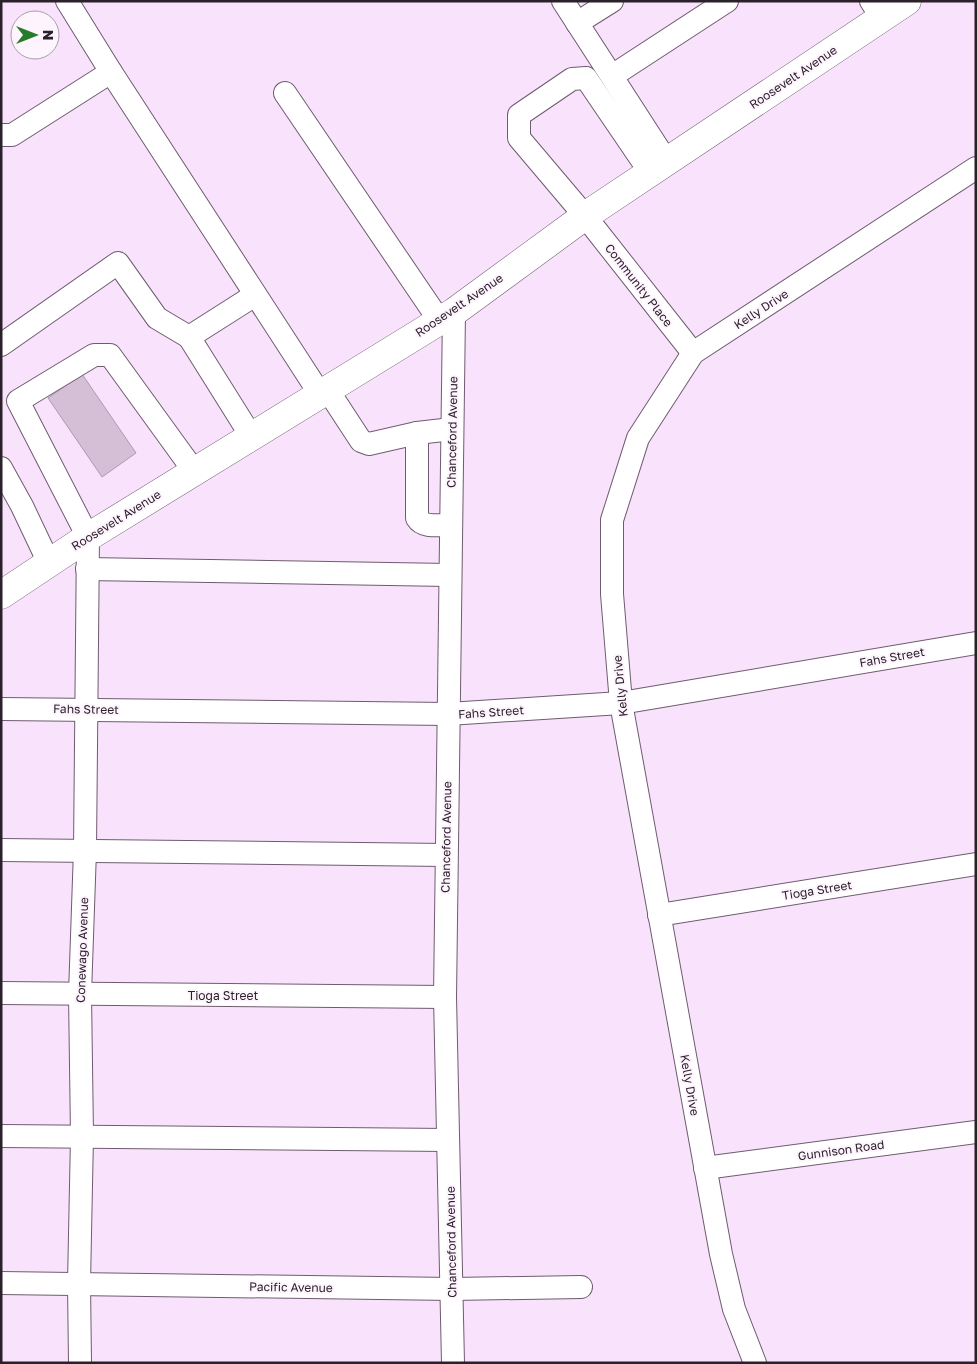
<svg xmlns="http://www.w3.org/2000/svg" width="977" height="1364" viewBox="0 0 977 1364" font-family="'Golos Text',sans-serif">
  <rect width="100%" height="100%" fill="#f9e2fb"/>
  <path fill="#d5bfd7" stroke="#af9ab1" d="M82 374 136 453 102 477 48 398Z"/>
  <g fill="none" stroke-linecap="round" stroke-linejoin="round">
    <defs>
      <g id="minor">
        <path d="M67 1 111 72"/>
        <path d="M563 1 667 162"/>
        <path d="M871 1 882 18"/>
        <path d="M577 23 612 1"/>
        <path d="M612 76 727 1"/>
        <path d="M285 93 439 320"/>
        <path d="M1 135H12L111 72 320 394"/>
        <path d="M650 172 586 78 572 79 519 115V138L585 216 693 353"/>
        <path d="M1 345 118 263 157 318 189 337"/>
        <path d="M327 389 361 441 369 444 417 433 452 429"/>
        <path d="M417 433V518C423 528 439 525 450 525"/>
        <path d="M251 436 189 337 255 295"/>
        <path d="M1 468 22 506 49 563"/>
        <path d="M87 569 449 575"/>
        <path d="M1 709 448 714 621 703 976 643"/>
        <path d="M1 850 446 855"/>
        <path d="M659 915 976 864"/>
        <path d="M1 993 445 997"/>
        <path d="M1 1136 448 1140"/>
        <path d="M705 1168 976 1132"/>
        <path d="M1 1283 452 1289 581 1287"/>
        <path d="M80 1363 79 1284 82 1136 80 994 85 850 88 537 18 401 94 355H110L194 471"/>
        <path d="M453 1363 445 997 454 312"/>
        <path d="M755 1363 734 1309 721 1254 621 703 612 594V520L638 438 693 353 976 168"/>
      </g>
      <path id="major" d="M1 595 88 537 454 312 585 216 907 1"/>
    </defs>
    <use href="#minor" stroke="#6f5b70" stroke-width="24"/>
    <use href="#major" stroke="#6f5b70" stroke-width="29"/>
    <use href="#minor" stroke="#fff" stroke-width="22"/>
    <use href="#major" stroke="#fff" stroke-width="28"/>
  </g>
  <g text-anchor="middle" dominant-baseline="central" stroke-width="4" stroke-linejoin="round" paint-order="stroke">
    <g font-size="12" fill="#2a212a" stroke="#fef4fe">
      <text transform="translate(793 77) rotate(-34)">Roosevelt Avenue</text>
      <text transform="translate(639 285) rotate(52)">Community Place</text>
      <text transform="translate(459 305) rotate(-34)">Roosevelt Avenue</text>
      <text transform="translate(761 309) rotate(-33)">Kelly Drive</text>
      <text transform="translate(452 432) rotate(-89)">Chanceford Avenue</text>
      <text transform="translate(116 520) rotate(-32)">Roosevelt Avenue</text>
      <text transform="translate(892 657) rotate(-10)">Fahs Street</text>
      <text transform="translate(620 686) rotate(-96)">Kelly Drive</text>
      <text transform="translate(86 709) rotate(1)">Fahs Street</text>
      <text transform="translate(491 712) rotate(-4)">Fahs Street</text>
      <text transform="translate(446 837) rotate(-89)">Chanceford Avenue</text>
      <text transform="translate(817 890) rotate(-9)">Tioga Street</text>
      <text transform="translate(82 950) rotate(-88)">Conewago Avenue</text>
      <text x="223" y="995">Tioga Street</text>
      <text transform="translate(690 1085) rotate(80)">Kelly Drive</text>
      <text transform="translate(841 1150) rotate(-8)">Gunnison Road</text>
      <text transform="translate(451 1242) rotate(-91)">Chanceford Avenue</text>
      <text transform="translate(291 1287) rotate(1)">Pacific Avenue</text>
    </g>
  </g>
  <rect width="977" height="1364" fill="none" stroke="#2a212a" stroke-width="5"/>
  <g transform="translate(35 35) rotate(90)"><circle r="24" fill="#fef4fe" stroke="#a9a0a9"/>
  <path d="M0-4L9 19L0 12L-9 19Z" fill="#277c2a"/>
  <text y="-8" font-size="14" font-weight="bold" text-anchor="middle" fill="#2a212a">N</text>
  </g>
</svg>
